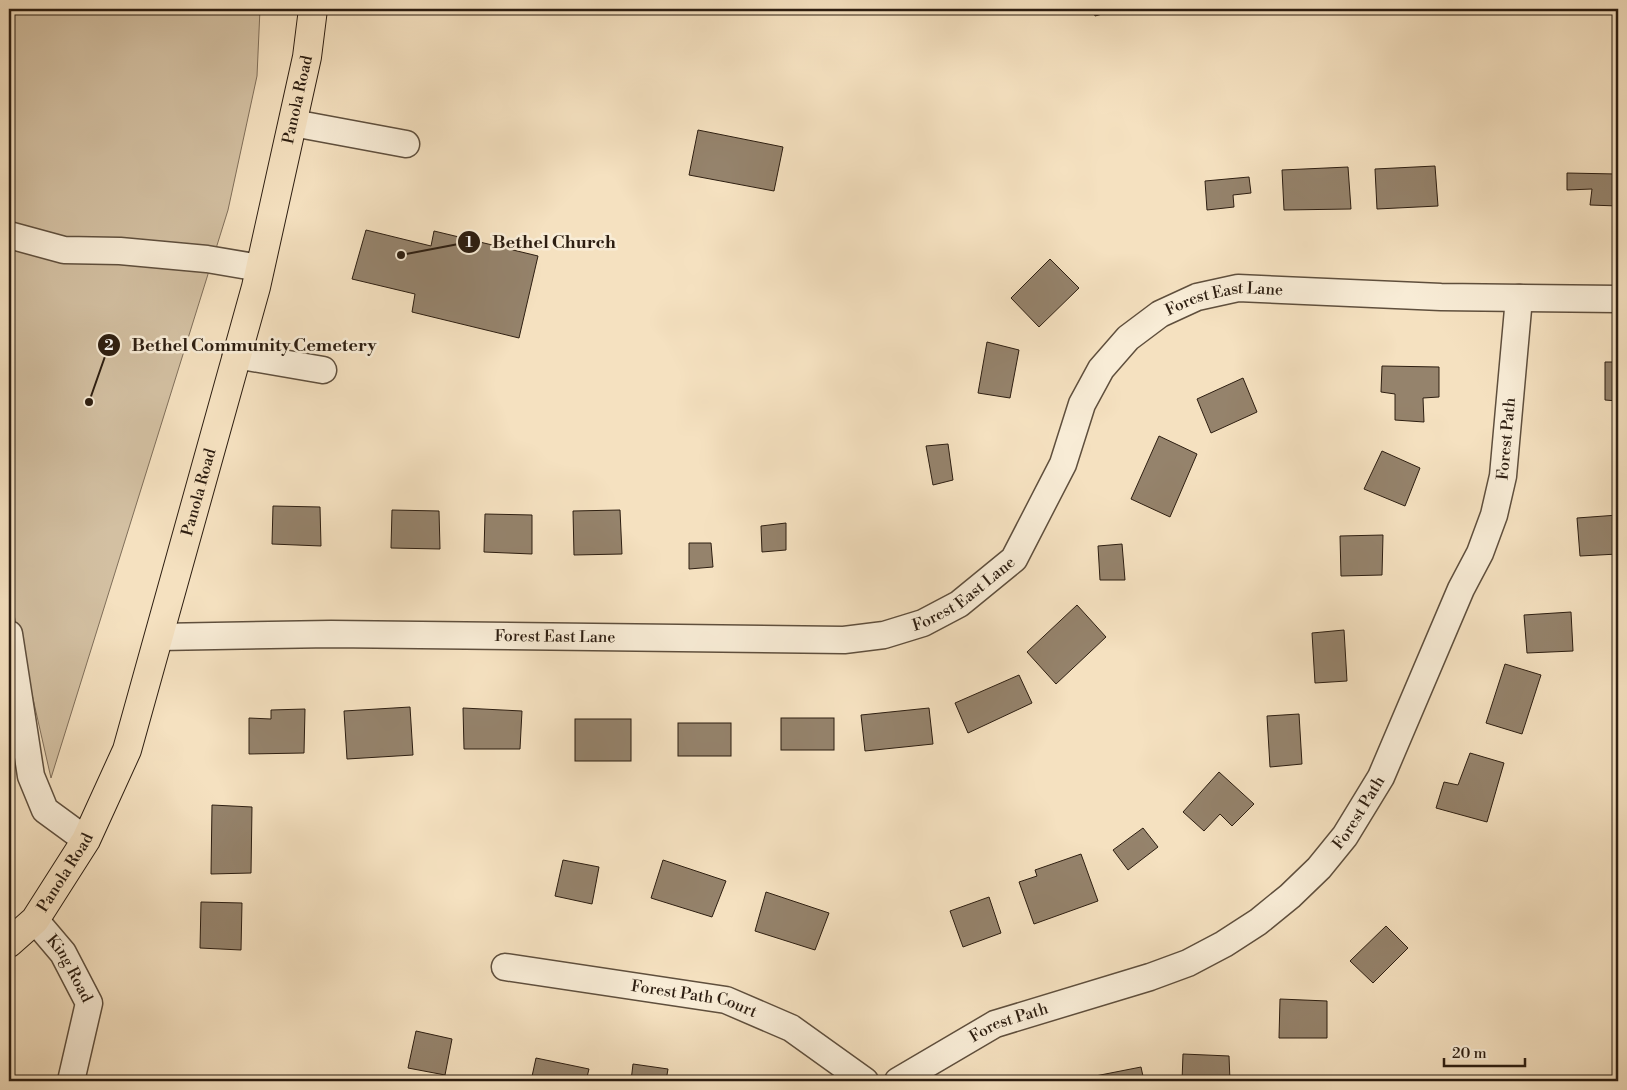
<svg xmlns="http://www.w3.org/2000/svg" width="1627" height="1090" viewBox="0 0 1627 1090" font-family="'Libre Bodoni',serif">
  <rect width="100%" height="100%" fill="#f5e1c0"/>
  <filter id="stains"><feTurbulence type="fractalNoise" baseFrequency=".004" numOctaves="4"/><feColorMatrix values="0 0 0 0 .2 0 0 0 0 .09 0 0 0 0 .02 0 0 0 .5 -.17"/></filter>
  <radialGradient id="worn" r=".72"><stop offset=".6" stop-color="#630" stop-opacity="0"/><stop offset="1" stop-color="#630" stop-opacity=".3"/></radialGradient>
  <path fill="#d3c0a2" stroke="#806f5a" d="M9 9H260L257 76 228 210 51 778 9 593Z"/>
  <g fill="#95836c" stroke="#2d1e11">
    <path d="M1093 9H1121L1095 16Z"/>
    <path d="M698 130 783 147 774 191 689 175Z"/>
    <path d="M1435 166 1438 206 1377 209 1375 169Z"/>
    <path d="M1348 167 1351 209 1284 210 1282 170Z"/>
    <path d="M1567 173 1616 174 1618 206 1590 205 1592 189 1567 190Z"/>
    <path d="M1249 177 1251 193 1233 195 1234 207 1207 210 1205 181Z"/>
    <path d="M366 230 431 246 434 231 538 256 519 338 412 312 415 294 352 279Z"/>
    <path d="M1050 259 1079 288 1039 327 1011 298Z"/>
    <path d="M987 342 1019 350 1010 398 978 393Z"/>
    <path d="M1605 362H1618V401L1605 400Z"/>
    <path d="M1382 366 1439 367V397L1423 398 1424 422 1395 420V394L1381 392Z"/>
    <path d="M1243 378 1257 412 1211 433 1197 399Z"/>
    <path d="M1159 436 1197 454 1170 517 1131 499Z"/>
    <path d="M948 444 953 480 933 485 926 446Z"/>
    <path d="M1382 451 1420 468 1405 506 1364 489Z"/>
    <path d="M273 506 320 507 321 546 272 544Z"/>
    <path d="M392 510 439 511 440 549 391 548Z"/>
    <path d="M620 510 622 554 574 555 573 511Z"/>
    <path d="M485 514 532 515V554L484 552Z"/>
    <path d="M1618 515V554L1580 556 1577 518Z"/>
    <path d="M786 523V550L762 552 761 526Z"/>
    <path d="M1383 535 1382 575 1341 576 1340 536Z"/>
    <path d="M689 543H711L713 567 689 569Z"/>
    <path d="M1122 544 1125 580H1100L1098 546Z"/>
    <path d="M1077 605 1106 637 1056 684 1027 652Z"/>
    <path d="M1571 612 1573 651 1527 653 1524 615Z"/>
    <path d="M1344 630 1347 681 1315 683 1312 633Z"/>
    <path d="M1505 664 1541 675 1522 734 1486 723Z"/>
    <path d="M1019 675 1032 703 968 733 955 703Z"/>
    <path d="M410 707 413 755 347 759 344 711Z"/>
    <path d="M463 708 522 711 520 749H464Z"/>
    <path d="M929 708 933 744 865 751 861 715Z"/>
    <path d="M305 709 304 753 249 754V718L271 719V710Z"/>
    <path d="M1299 714 1302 764 1270 767 1267 716Z"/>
    <rect x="781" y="718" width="53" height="32"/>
    <rect x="575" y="719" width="56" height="42"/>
    <rect x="678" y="723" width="53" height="33"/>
    <path d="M1470 753 1504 763 1487 822 1436 808 1444 782 1458 785Z"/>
    <path d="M1219 772 1254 804 1232 826 1220 814 1204 831 1183 812Z"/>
    <path d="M212 805 252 807 251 873 211 874Z"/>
    <path d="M1143 828 1158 847 1128 870 1113 850Z"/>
    <path d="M1081 854 1098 901 1034 924 1019 882 1037 876 1035 870Z"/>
    <path d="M563 860 599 867 592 904 555 896Z"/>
    <path d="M663 860 726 881 712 917 651 898Z"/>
    <path d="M766 892 829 913 815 950 755 931Z"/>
    <path d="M989 897 1001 933 963 947 950 911Z"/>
    <path d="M201 902 242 903 241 950 200 948Z"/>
    <path d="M1386 926 1408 948 1373 983 1350 961Z"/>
    <path d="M1280 999 1327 1001V1038H1279Z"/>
    <path d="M416 1031 452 1039 445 1075 408 1068Z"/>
    <path d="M1183 1054 1229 1056 1230 1081H1182Z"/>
    <path d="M536 1058 589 1069 586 1081H531Z"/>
    <path d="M633 1064 668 1069 666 1081H631Z"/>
    <path d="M1141 1067 1144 1081 1075 1080Z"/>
  </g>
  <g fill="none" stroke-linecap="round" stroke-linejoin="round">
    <defs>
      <g id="minor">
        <path d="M293 123 406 144"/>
        <path d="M9 235 64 250 120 251 207 259 260 268"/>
        <path d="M236 355 323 370"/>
        <path d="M9 634 31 776 45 810 86 840"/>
        <path id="s1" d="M159 637 331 634 844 640 884 635 923 623 959 604 1014 559 1063 464 1082 404 1101 369 1128 338 1160 314 1197 297 1238 288 1441 297 1618 299"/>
        <path id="s2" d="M35 920 63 953 89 1003 71 1081"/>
        <path id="s3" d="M505 967 726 1000 791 1028 865 1081"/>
        <path id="s4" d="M898 1081 995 1024 1150 977 1188 963 1224 944 1258 922 1290 896 1319 868 1345 836 1381 777 1461 589 1480 553 1494 515 1503 476 1519 298"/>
      </g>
      <g id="major">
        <path id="s5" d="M9 943 35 920 86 840 127 750 256 287 307 57 313 9"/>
      </g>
    </defs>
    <use href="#minor" stroke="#5f4f3d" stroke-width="29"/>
    <use href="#major" stroke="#2d1e11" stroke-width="30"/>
    <use href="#minor" stroke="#f8ecd6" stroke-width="26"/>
    <use href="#major" stroke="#f5e1c0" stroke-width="28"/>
  </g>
  <g text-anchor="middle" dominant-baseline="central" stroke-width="5" stroke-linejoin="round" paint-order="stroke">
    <g font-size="16" fill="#2d1e11" stroke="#f8ecd6">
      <text stroke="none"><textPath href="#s5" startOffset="901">Panola Road</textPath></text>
      <text stroke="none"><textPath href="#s1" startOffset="1236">Forest East Lane</textPath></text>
      <text stroke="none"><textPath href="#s4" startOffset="951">Forest Path</textPath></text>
      <text stroke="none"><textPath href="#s5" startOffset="496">Panola Road</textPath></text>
      <text stroke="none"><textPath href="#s1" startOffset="816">Forest East Lane</textPath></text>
      <text stroke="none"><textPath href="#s1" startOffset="396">Forest East Lane</textPath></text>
      <text stroke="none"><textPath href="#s4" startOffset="546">Forest Path</textPath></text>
      <text stroke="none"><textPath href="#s5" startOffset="91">Panola Road</textPath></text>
      <text stroke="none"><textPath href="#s2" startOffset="60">King Road</textPath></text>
      <text stroke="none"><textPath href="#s3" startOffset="192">Forest Path Court</textPath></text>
      <text stroke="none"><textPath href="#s4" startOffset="126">Forest Path</textPath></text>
    </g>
  </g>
  <path fill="none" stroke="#2d1e11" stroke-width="2" d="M401 255L469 242M89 402L109 345"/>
  <g fill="#2d1e11" stroke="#f8ecd6" stroke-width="2">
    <circle cx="401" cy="255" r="5"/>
    <circle cx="89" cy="402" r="5"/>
    <circle cx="469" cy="242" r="12"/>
    <circle cx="109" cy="345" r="12"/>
  </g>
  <g font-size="15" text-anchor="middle" font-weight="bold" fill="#fff">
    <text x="469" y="247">1</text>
    <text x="109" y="350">2</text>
  </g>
  <g font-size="18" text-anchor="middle" font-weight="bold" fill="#2d1e11" stroke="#f8ecd6" stroke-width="5" stroke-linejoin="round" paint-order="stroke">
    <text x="554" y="248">Bethel Church</text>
    <text x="254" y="351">Bethel Community Cemetery</text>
  </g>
  <rect width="1627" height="1090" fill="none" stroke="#f5e1c0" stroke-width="30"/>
  <rect x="10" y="10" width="1607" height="1070" fill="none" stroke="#2d1e11" stroke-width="2.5"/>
  <rect x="15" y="15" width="1597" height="1060" fill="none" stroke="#2d1e11"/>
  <path d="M1444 1058v8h81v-8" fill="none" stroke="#2d1e11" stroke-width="2.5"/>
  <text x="1452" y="1058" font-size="15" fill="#2d1e11" stroke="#f8ecd6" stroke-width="4" paint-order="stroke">20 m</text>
  <rect width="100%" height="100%" filter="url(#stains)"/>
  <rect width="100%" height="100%" fill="url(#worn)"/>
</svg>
